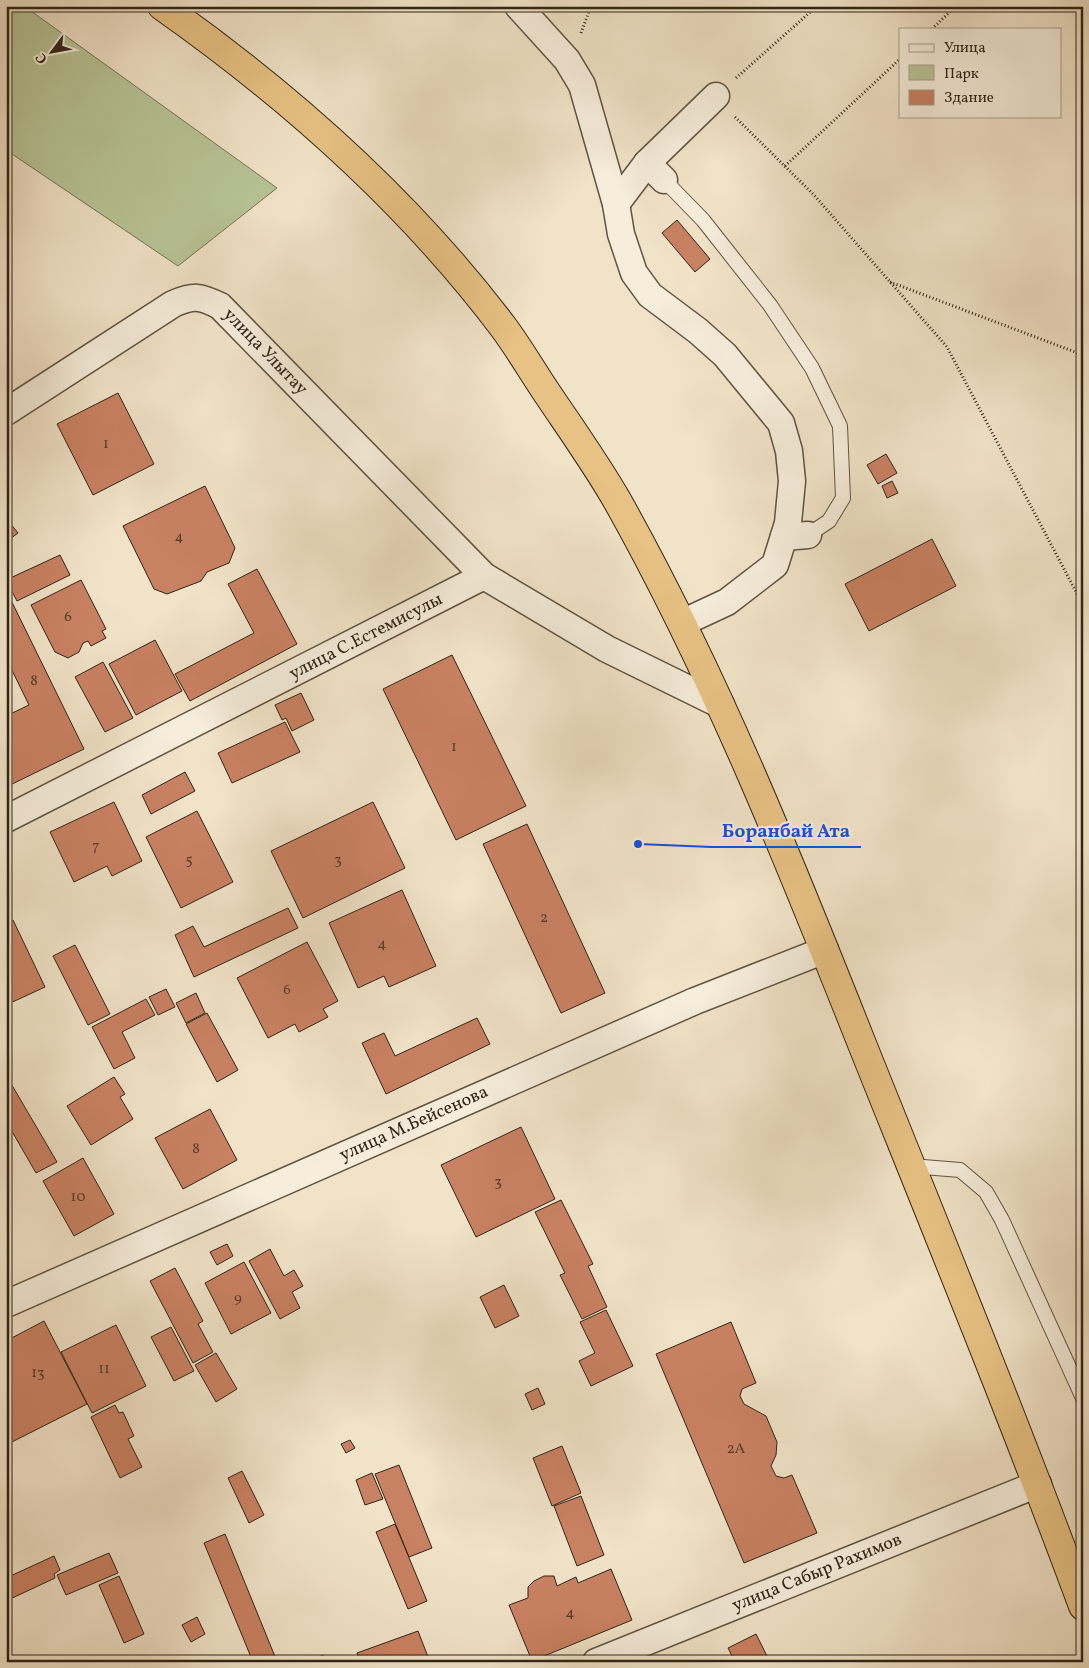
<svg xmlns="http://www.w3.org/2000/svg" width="1089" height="1668" viewBox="0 0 1089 1668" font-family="Vollkorn,serif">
  <rect width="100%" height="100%" fill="#f1e3c8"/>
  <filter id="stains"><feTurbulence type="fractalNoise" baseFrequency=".004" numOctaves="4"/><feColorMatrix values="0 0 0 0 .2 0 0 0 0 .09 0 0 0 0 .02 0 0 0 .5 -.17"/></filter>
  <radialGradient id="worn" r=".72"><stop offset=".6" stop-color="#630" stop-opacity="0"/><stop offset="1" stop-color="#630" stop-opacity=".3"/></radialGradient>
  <path fill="#b8c497" stroke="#747457" d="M6 6H24L277 188 178 266 6 150Z"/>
  <g fill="#c98163" stroke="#302517">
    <path d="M677 220 710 259 695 272 662 233Z"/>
    <path d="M118 393 154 464 93 495 57 424Z"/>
    <path d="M886 454 897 473 878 484 867 465Z"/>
    <path d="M892 481 898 493 887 498 882 486Z"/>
    <path d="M205 486 235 548 229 563 207 572 201 581 167 594 154 589 123 526Z"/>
    <path d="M6 518 18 533 6 542Z"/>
    <path d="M932 539 956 586 869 631 845 584Z"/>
    <path d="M60 555 70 575 17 601 6 580Z"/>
    <path d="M257 569 297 644 190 701 175 674 254 633 228 584Z"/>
    <path d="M81 580 106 629 102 631 106 638 91 646 88 641 83 643 79 652 68 658 55 652 31 605Z"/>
    <path d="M6 590 84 749 6 787V716L29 705 6 658Z"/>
    <path d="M155 640 182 691 136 715 109 664Z"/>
    <path d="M452 655 526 806 456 840 383 689Z"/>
    <path d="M103 662 133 718 105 732 75 677Z"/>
    <path d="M301 693 314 720 292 731 286 718 282 720 275 705Z"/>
    <path d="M285 722 300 752 232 783 218 753Z"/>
    <path d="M185 772 195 791 151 814 142 795Z"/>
    <path d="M114 802 142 861 112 876 107 866 74 882 50 832Z"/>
    <path d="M373 802 405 868 303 918 271 851Z"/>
    <path d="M197 811 233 882 181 908 146 837Z"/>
    <path d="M527 824 605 993 561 1013 483 844Z"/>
    <path d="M402 890 436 966 389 987 384 976 358 988 329 923Z"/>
    <path d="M288 908 298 928 194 977 175 935 193 926 204 947Z"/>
    <path d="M6 919 13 920 45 987 6 1005Z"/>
    <path d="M307 942 338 1001 323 1009 328 1017 299 1032 295 1024 268 1038 237 978Z"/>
    <path d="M75 945 110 1014 88 1025 53 956Z"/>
    <path d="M166 989 175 1007 158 1015 149 997Z"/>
    <path d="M196 993 205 1013 186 1023 176 1003Z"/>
    <path d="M146 999 155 1015 122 1032 135 1058 114 1069 92 1027Z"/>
    <path d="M207 1013 238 1070 217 1082 186 1024Z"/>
    <path d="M477 1018 490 1044 386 1094 362 1043 384 1033 395 1056Z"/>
    <path d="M6 1075 57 1162 36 1173 6 1121Z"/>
    <path d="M114 1077 125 1094 120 1097 133 1119 91 1145 67 1106Z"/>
    <path d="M210 1109 237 1160 183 1189 155 1138Z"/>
    <path d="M521 1127 555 1199 476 1237 441 1165Z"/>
    <path d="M83 1158 114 1214 74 1236 43 1181Z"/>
    <path d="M561 1200 593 1264 588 1266 607 1307 582 1319 560 1275 565 1273 535 1212Z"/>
    <path d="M227 1244 233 1256 217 1265 210 1252Z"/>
    <path d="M270 1249 284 1276 294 1270 303 1286 292 1292 300 1308 280 1319 249 1261Z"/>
    <path d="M244 1262 271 1313 231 1334 205 1283Z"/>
    <path d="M175 1268 203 1321 198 1324 213 1352 193 1363 150 1281Z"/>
    <path d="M504 1285 519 1316 495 1328 480 1297Z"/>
    <path d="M606 1310 633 1366 591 1386 579 1361 595 1353 580 1322Z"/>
    <path d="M44 1321 87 1404 8 1444 6 1440V1341Z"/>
    <path d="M731 1322 756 1383 742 1389 740 1396 744 1404 766 1416 777 1442 776 1455 771 1466 776 1476 784 1478 792 1475 817 1533 744 1563 656 1354Z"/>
    <path d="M116 1325 146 1386 92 1413 61 1352Z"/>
    <path d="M171 1327 194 1371 174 1381 151 1337Z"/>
    <path d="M216 1353 237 1389 216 1402 195 1365Z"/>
    <path d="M538 1388 545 1404 532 1410 525 1394Z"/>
    <path d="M115 1405 119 1413 123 1412 134 1436 128 1439 142 1467 120 1478 91 1417Z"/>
    <path d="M350 1440 355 1448 346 1453 341 1444Z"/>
    <path d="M562 1446 581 1493 552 1506 533 1458Z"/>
    <path d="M399 1465 432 1548 409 1557 375 1474Z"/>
    <path d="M242 1471 264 1515 249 1523 228 1478Z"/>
    <path d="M372 1473 383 1499 365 1505 356 1480Z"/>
    <path d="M581 1496 604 1555 577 1566 554 1506Z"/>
    <path d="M395 1524 427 1601 408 1609 376 1532Z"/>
    <path d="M225 1534 276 1659 271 1662H253L204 1543Z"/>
    <path d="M109 1553 118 1573 66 1595 57 1575Z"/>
    <path d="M54 1556 60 1570 54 1574 55 1578 6 1601V1578Z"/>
    <path d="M611 1569 632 1620 532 1661 509 1605 528 1598V1587L534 1581 544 1576H554L557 1586 576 1577 578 1583Z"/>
    <path d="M119 1576 144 1634 124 1643 99 1585Z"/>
    <path d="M197 1617 205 1634 191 1642 182 1625Z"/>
    <path d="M418 1631 430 1662H360L357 1653Z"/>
    <path d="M756 1634 768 1658 771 1656 774 1662H735L728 1648Z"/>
    <path d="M323 1655 325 1662H306Z"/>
  </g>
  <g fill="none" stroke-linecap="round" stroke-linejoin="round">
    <defs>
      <g id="service">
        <path d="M664 180 703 220 770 305 812 368 840 426 843 498 829 521 808 535"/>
        <path d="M911 1166 960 1170 986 1192 1002 1220 1083 1398"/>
      </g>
      <g id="minor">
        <path d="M518 6 567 60 582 85 616 204 621 234 634 273 650 295 698 331 725 355 781 423 789 451 792 481 788 523 775 565 727 602 682 623"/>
        <path d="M647 163 664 180"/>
        <path d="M616 204 647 163 716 96"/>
        <path d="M6 412 173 304C194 295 200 296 220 306L484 576 607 649 721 705"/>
        <path d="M784 537 808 535"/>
        <path d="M6 819 484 576"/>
        <path d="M6 1304 695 1001 825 950"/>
        <path d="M596 1662 1038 1484"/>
      </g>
      <path id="trunk" d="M162 6C291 97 409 202 504 328 521 351 535 376 551 399 574 433 598 467 618 502 715 675 789 860 862 1044 937 1231 1013 1417 1083 1606"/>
    </defs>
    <use href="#service" stroke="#605443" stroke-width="16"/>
    <use href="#minor" stroke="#605443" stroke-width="29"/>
    <use href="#trunk" stroke="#302517" stroke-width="30"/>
    <g stroke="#302517" stroke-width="3" stroke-dasharray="1 2.5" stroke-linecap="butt">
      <path d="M932 29 956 6"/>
      <path d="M581 33 591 6"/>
      <path d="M736 78 817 6"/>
      <path d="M735 117 814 195 947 347 1083 605"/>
      <path d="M785 166 900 59"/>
      <path d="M890 282 1083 355"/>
    </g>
    <use href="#service" stroke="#f6eddb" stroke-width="14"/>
    <use href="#minor" stroke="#f6eddb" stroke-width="26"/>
    <use href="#trunk" stroke="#e8c284" stroke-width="28"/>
  </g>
  <g text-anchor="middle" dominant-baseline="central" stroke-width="4.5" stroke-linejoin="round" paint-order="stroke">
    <g font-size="15" fill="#563c2a">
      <text x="106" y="444">1</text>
      <text x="179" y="537">4</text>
      <text x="68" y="617">6</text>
      <text x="34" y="681">8</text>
      <text x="454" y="747">1</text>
      <text x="96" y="846">7</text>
      <text x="189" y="860">5</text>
      <text x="338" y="860">3</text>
      <text x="544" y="918">2</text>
      <text x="382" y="944">4</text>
      <text x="287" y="990">6</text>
      <text x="196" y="1149">8</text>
      <text x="498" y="1182">3</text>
      <text x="78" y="1197">10</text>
      <text x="238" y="1298">9</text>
      <text x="104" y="1369">11</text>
      <text x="38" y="1373">13</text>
      <text x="736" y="1449">2А</text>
      <text x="570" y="1613">4</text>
    </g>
    <g font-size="18" fill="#302517" stroke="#f6eddb">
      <text transform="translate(265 352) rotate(46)">улица Улытау</text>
      <text transform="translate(366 637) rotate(-27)">улица С.Естемисулы</text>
      <text transform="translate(414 1124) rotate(-24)">улица М.Бейсенова</text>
      <text transform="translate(817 1573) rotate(-22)">улица Сабыр Рахимов</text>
    </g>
  </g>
  <path fill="none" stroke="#1d4ed8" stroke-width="2" d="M638 844L712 847H861"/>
  <circle fill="#1d4ed8" stroke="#f6eddb" stroke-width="2" cx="638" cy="844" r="5"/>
  <g font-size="19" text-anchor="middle" font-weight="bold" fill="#1d4ed8" stroke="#f6eddb" stroke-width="4.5" stroke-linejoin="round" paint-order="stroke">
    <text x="786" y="837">Боранбай Ата</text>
  </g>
  <rect width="1089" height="1668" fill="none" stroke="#f1e3c8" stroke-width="25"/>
  <rect x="8" y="8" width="1074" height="1653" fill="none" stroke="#302517" stroke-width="2.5"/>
  <rect x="12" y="12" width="1064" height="1643" fill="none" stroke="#302517"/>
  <rect x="899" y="28" width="162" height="90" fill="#f6eddb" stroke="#a79d8d"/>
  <rect x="909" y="44" width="25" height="8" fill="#f6eddb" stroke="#a79d8d"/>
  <text x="944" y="52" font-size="15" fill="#302517">Улица</text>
  <rect x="909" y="65" width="25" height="15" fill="#b8c497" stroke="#a79d8d"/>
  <text x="944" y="78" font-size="15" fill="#302517">Парк</text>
  <rect x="909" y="90" width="25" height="15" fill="#c98163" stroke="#a79d8d"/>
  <text x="944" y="102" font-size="15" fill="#302517">Здание</text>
  <g transform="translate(52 52) rotate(238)" stroke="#f6eddb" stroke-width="4" paint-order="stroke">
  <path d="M0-4L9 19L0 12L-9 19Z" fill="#302517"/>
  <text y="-8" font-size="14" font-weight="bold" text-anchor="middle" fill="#302517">С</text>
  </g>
  <rect width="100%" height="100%" filter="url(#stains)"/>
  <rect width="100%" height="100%" fill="url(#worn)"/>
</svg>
